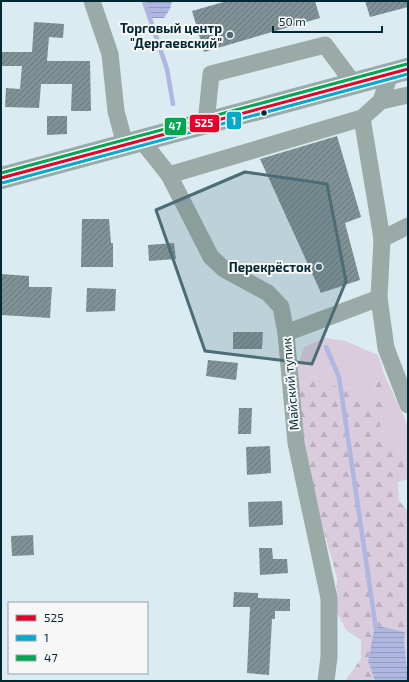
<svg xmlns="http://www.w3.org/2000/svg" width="409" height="682" viewBox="0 0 409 682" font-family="'Exo 2',sans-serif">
  <defs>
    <pattern id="forest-firs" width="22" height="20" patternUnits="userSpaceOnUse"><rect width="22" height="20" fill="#daccdc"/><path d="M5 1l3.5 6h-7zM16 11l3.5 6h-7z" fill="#b9afbd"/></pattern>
    <pattern id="water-rules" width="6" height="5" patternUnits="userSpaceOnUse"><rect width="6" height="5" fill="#afb6e0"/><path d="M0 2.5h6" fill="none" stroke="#959cc1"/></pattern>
    <pattern id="building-hatch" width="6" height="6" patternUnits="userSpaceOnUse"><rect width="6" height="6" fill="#809295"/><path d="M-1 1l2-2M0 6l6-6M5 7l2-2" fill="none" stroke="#66777a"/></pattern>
  </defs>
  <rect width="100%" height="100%" fill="#daebf1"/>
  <path fill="#daccdc" d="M326 338 345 341 378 355 384 374 408 426V431L401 428 407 441 400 454 397 444 383 438 380 423 387 398 377 380 370 399 356 390 333 386 313 376 297 388 296 370 304 347Z"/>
  <path fill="url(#forest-firs)" d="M313 376 333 386 356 390 370 399 378 379 387 398 380 423 383 438 397 444 400 453 407 441 400 428 408 431V479L398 482 399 501 408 511V681L404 643 405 632 375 625 368 661 375 681H345L361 659V640L346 630 336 611 337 578 316 503 301 426 297 388Z"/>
  <g fill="url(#water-rules)">
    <path d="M142 1H172L170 9 164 18H152L144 8Z"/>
    <path d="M375 625 405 632 404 643 408 677 407 681H375L368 661Z"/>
  </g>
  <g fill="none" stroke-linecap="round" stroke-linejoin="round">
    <g stroke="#afb6e0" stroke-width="4.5">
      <path d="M144 1 167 69 173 104"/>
      <path d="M326 347 339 377 376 629"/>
    </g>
  </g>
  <g fill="url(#building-hatch)">
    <path d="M227 1H315L320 18 204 52 192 11Z"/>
    <path d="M365 1H408V7L370 17Z"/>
    <path d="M34 22 64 24 63 38 49 37 47 61H90L91 111H71L72 84H41L39 108 5 107 6 88 20 89 22 66H1V52H32Z"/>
    <path d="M47 116H67V134L47 135Z"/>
    <path d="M337 136 361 217 345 223 360 280 321 293 260 159Z"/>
    <path d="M82 219H109L111 243H113V267H81Z"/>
    <path d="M174 243 176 259 149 261 148 245Z"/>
    <path d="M1 274 29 276V287H52L50 318 1 315Z"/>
    <path d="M87 288 116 289 115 311 86 312Z"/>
    <path d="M233 332H263L262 349H233Z"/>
    <path d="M208 360 238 363 236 380 206 376Z"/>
    <path d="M239 408H252L251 434H238Z"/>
    <path d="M270 446 271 473 247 475 246 447Z"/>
    <path d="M282 501 283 525 249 527 248 502Z"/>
    <path d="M33 535 34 555 12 556 11 536Z"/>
    <path d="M259 548H272L273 559H287L288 573 260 575Z"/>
    <path d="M234 592 258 593V598L290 599V611H275V619H272L269 675 247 673 250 607H233Z"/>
  </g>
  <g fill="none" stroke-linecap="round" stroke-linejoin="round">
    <g stroke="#9aaaa6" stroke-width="17">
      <path d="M92 1 110 54 116 111 125 145"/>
      <path d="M381 101 408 95"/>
      <path d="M362 118 382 239 379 298 386 348 408 405"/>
      <path d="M206 123 211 74 325 45 354 84"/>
      <path d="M142 141 169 175 211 257 224 269 268 293 281 307 286 333 296 443 329 598V657L326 681"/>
      <path d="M169 175 362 118 381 101 390 74"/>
      <path d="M382 239 408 226"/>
      <path d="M286 333 379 298"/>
    </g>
    <path stroke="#97abaa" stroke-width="22" d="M1 178 408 69"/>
    <defs>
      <path id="bus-1" d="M1 178 408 69"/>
      <path id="bus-2" d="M2 183 408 74"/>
      <path id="bus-3" d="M1 173 407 64"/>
    </defs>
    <use href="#bus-1" stroke="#f7f7f7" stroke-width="6"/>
    <use href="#bus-2" stroke="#f7f7f7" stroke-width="6"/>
    <use href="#bus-3" stroke="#f7f7f7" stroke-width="6"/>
    <use href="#bus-1" stroke="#e4002b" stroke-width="3"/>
    <use href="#bus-2" stroke="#00a9ce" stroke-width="3"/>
    <use href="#bus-3" stroke="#00a651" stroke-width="3"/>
  </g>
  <path fill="#4d6c76" fill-opacity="0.2" stroke="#4d6c76" stroke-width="3" stroke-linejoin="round" d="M245 172 327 184 346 281 312 364 205 351 156 210Z"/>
  <g fill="#4d6c76" stroke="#f7f7f7" stroke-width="1.5">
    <circle cx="230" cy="35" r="4"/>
    <circle cx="319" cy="267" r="4"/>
  </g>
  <circle fill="#012833" stroke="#f7f7f7" stroke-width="1.5" cx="264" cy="113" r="3.5"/>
  <g text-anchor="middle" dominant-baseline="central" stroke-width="4" stroke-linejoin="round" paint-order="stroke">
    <g font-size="13" font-weight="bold" fill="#012833" stroke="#f7f7f7" text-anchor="end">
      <text x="222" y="28">Торговый центр<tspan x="222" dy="15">"Дергаевский"</tspan></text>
      <text x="311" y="267">Перекрёсток</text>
    </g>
    <g font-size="13" fill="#012833" stroke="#f7f7f7">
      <text transform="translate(290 384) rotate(-95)">Майский тупик</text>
    </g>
  </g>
  <g stroke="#f7f7f7" stroke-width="1.5">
    <rect x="226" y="111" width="16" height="19" rx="4" fill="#00a9ce"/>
    <rect x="189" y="114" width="31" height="19" rx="4" fill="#e4002b"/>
    <rect x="164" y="117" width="23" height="19" rx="4" fill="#00a651"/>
  </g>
  <g font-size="11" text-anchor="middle" font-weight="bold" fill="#fff">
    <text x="234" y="125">1</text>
    <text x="204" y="127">525</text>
    <text x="175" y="130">47</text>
  </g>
  <rect width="409" height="682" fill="none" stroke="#012833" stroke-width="4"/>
  <rect x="8" y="602" width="140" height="72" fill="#f7f7f7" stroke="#95a4a9"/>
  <rect x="16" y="615" width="20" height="6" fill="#e4002b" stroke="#95a4a9"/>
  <text x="44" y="622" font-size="12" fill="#012833">525</text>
  <rect x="16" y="635" width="20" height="6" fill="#00a9ce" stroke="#95a4a9"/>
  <text x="44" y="642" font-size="12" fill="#012833">1</text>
  <rect x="16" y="655" width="20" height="6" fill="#00a651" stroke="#95a4a9"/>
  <text x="44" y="662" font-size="12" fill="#012833">47</text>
  <path d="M273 26v6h109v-6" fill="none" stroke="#012833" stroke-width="2"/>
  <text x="279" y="26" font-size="12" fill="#012833" stroke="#f7f7f7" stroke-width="3" paint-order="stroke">50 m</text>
</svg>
